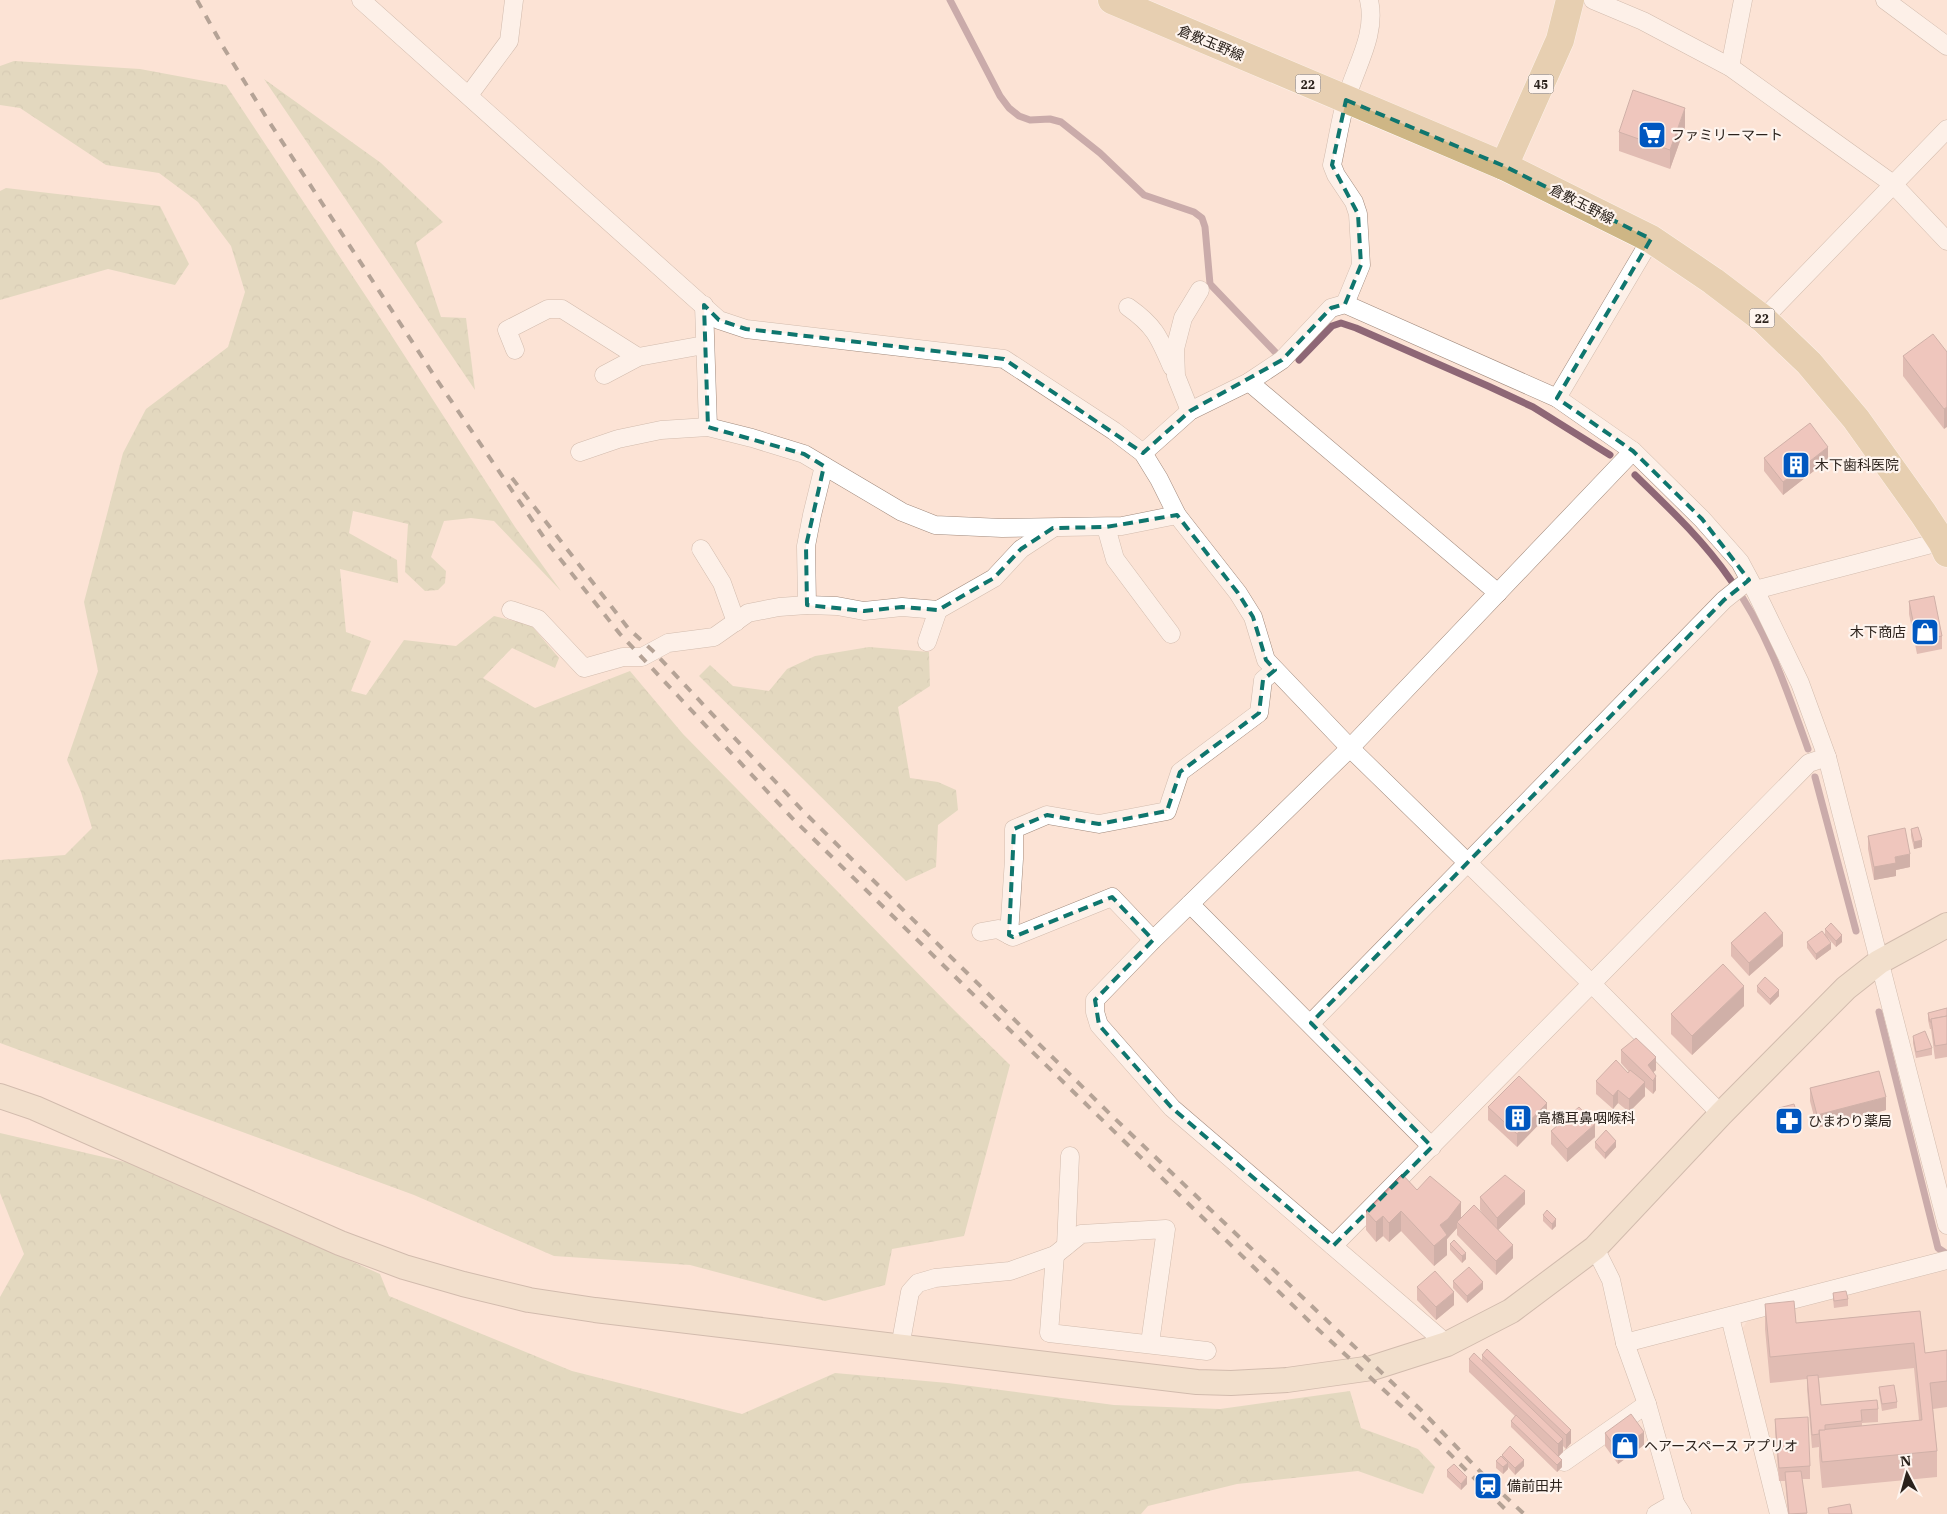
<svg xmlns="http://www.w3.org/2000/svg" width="1947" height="1514" viewBox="0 0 1947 1514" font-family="'IBM Plex Serif','Noto Sans JP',serif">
  <defs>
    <pattern id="forest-crowns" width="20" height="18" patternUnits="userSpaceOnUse" patternTransform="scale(1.25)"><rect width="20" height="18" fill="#c6caa5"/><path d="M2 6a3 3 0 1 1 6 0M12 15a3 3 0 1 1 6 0" fill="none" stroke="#aaad8d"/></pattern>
  </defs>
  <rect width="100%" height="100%" fill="#fce3d5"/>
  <path fill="#f6d6c4" d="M1947 1270V1514H1787L1740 1332 1748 1320Z"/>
  <g fill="url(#forest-crowns)">
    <path d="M14 61 140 69 226 85 377 313 515 527 561 591 494 521 471 518 444 521 431 557 446 571 445 583 438 590 425 591 405 572 408 524 353 511 349 533 397 560 398 583 340 569 346 632 371 641 351 691 366 695 404 640 456 646 494 616 531 625 559 658 555 668 512 648 483 678 535 708 630 671 683 734 954 1010 1010 1065 964 1236 892 1249 885 1285 825 1301 690 1265 554 1256 414 1195 0 1043V860L65 855 92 828 81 792 67 760 98 671 84 602 123 453 146 409 228 347 245 292 231 246 198 202 159 173 106 165 20 108 0 105V66Z"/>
    <path d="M264 79 381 163 443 222 416 243 441 317 466 318 475 390Z"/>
    <path d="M6 188 160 206 189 264 175 285 108 269 0 300V191Z"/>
    <path d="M869 647 929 652 930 686 898 707 910 778 938 782 956 790 958 810 938 825 936 867 906 881 699 676 710 665 733 686 769 691 787 669 815 656Z"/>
    <path d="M0 1133 138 1165 380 1274 389 1296 572 1371 742 1414 835 1373 948 1383 1114 1405 1220 1409 1350 1391 1361 1428 1418 1449 1435 1467 1423 1494 1358 1471 1237 1484 1148 1506 1141 1514H0V1297L24 1254 0 1193Z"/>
  </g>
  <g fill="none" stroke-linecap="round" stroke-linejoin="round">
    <g stroke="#8e6776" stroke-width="7">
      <path d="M950 0 1000 96 1009 108 1019 116 1030 120 1050 119 1061 122 1100 153 1144 195 1194 212 1202 218 1205 227 1210 284 1277 354"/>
      <path d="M1299 360 1332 326 1341 323 1356 328 1488 386 1533 407 1610 455"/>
      <path d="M1635 475C1669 508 1703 540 1730 579 1767 630 1787 690 1808 749"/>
      <path d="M1815 777 1856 931"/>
      <path d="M1879 1012 1938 1248 1947 1254"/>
    </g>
    <defs>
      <g id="street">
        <path d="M361 0 719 320 746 329 1004 359 1114 431 1143 453 1159 479 1177 515 1238 593 1253 617 1266 660 1350 748 1591 983 1721 1114"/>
        <path d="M1593 0 1643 21 1730 67 1893 184 1947 241"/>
        <path d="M1885 0 1947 46"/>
        <path d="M1730 67 1743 0"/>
        <path d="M469 95 509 41 514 0"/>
        <path d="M1345 304 1361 265 1358 214 1354 202 1336 175 1332 165C1337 143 1340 121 1346 100 1355 67 1377 35 1369 0"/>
        <path d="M704 305 708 427"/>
        <path d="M1128 307C1155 326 1159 337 1172 367"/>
        <path d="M1763 319 1947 129"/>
        <path d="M515 350 507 330 548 309H562L638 357"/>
        <path d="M604 375 638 357 704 345"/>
        <path d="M1249 382 1498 593"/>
        <path d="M1557 398 1651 239"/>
        <path d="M1190 411 1176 376 1175 349 1183 318 1200 290"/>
        <path d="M580 452 618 439 661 430 708 427 752 438 804 454 902 512 935 525 1002 528 1122 526 1177 515"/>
        <path d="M1143 453 1190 411 1249 382 1282 360 1331 308 1345 304 1557 398 1633 451 1702 519 1740 562 1755 590 1800 683 1827 757 1947 1225"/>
        <path d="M1106 527 1115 559 1171 634"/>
        <path d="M701 549 722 583 736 622"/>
        <path d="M1755 590 1947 540"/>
        <path d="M807 605 806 546 812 515 824 466"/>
        <path d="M511 610 538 619 584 668 623 657H642L668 643 714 637 748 613 779 607 807 605 837 606 864 611 902 607 938 610 994 578 1021 549 1053 528"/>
        <path d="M927 642 938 610"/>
        <path d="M1190 904 1432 1147"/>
        <path d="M981 932 998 929 1013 937 1112 897 1153 940"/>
        <path d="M1009 935 1014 859V829L1047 815 1099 824 1167 811 1180 772 1259 713 1263 680 1275 670"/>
        <path d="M1311 1023 1724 600 1749 580"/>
        <path d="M1066 1246 1070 1156"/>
        <path d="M1333 1246 1809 763 1827 757"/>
        <path d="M1595 1248 1611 1280 1625 1343 1647 1404 1675 1503 1682 1514"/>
        <path d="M1055 1255 1049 1333 1207 1351"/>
        <path d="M1730 1317 1779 1514"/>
        <path d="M1625 1343 1947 1260"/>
        <path d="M1447 1344 1172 1108 1099 1025 1095 1012V1000L1153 940 1350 748 1633 451"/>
        <path d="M900 1347 910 1292 918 1283 935 1278 1010 1271 1055 1255 1081 1234 1166 1229 1150 1343"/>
        <path d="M1564 1462 1647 1404"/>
        <path d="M1656 1514 1675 1503"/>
      </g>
      <path id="secondary" d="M0 1096 35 1108 340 1243 404 1267 463 1284 529 1300 595 1310 1197 1382 1231 1383 1287 1380 1372 1368 1447 1344 1511 1311 1595 1248 1721 1114 1846 988 1879 962 1947 925"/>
      <g id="primary">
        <path d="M1112 0 1504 166 1651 239 1713 281 1763 319 1809 363 1856 419 1923 513 1942 542 1947 553"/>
        <path d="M1504 166 1560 40 1570 0"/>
      </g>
    </defs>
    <use href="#street" stroke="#a18a7d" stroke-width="19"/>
    <use href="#secondary" stroke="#a18a7d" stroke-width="26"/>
    <use href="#primary" stroke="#fff" stroke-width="29"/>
    <use href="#street" stroke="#fff" stroke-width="18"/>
    <use href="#secondary" stroke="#e6dac2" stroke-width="24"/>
    <use href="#primary" stroke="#ceb685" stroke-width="28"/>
    <g stroke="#61544b" stroke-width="4" stroke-dasharray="9 9" stroke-linecap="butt">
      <path d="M197 0 222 45 268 120 437 380 549 545 620 634 794 820 1310 1322 1411 1415 1510 1514"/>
      <path d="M512 478 628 628 653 651 803 811 1110 1114 1421 1410 1492 1484 1524 1514"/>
    </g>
  </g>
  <g fill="#c08c8a" fill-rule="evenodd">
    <path d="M1685 127 1670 169 1619 151V132Z"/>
    <path d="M1947 352 1944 429 1903 376V356Z"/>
    <path d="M1764 458 1828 460 1783 495 1764 471Z"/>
    <path d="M1909 601 1942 636V649L1917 654 1909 614Z"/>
    <path d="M1911 829 1922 847 1914 849 1911 836Z"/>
    <path d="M1868 836 1910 867 1896 870V876L1874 880 1868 849Z"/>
    <path d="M1825 929 1842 942 1836 947 1828 938 1831 949 1816 960 1807 948V942L1825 934Z"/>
    <path d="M1731 943 1783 946 1749 976 1731 956Z"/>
    <path d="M1757 986 1779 996 1770 1005 1757 992Z"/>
    <path d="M1744 1006 1692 1055 1671 1034V1014Z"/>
    <path d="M1947 1008V1057L1935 1059 1931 1029H1930L1928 1020V1013Z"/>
    <path d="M1913 1036 1932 1048V1055L1916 1058 1913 1043Z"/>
    <path d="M1621 1050 1656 1070 1653 1072 1656 1090 1653 1094 1645 1087V1096L1629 1112 1618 1103 1613 1109 1596 1094V1081L1628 1073 1629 1072 1621 1063Z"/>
    <path d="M1810 1088 1886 1110 1817 1128 1810 1101Z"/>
    <path d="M1488 1107 1547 1116 1517 1147 1488 1120Z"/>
    <path d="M1779 1108 1799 1127 1784 1131 1779 1114Z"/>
    <path d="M1551 1131 1595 1137 1567 1162 1551 1144Z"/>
    <path d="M1595 1142 1616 1147 1605 1159 1595 1148Z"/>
    <path d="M1417 1190 1461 1218 1485 1217 1480 1210V1197L1525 1204 1498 1230 1513 1258 1496 1275 1457 1235V1228L1447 1239V1255L1434 1266 1401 1231 1389 1242 1383 1236 1376 1242 1366 1230V1211Z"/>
    <path d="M1543 1215 1556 1226 1552 1230 1543 1221Z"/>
    <path d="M1450 1244 1466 1259 1462 1263 1450 1250Z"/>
    <path d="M1453 1281 1483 1289 1467 1303 1453 1288Z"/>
    <path d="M1417 1287 1454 1305 1436 1320 1417 1300Z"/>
    <path d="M1833 1293 1848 1299V1306L1834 1308 1833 1299Z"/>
    <path d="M1765 1304 1796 1323 1920 1311 1925 1353 1947 1350V1407L1933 1409 1937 1451V1477L1822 1488 1819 1456V1447L1812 1448 1807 1389V1379L1770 1383 1765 1329ZM1914 1368 1919 1420 1862 1426V1423L1878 1422V1409L1821 1405 1819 1378Z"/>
    <path d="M1482 1355 1571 1430V1443L1566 1449 1563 1446V1452L1559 1456 1562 1467 1557 1472 1511 1427V1421L1515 1416 1469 1372V1359L1482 1361Z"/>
    <path d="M1879 1387 1897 1402V1408L1882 1411 1879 1393Z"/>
    <path d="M1775 1419 1810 1466V1479H1802L1807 1514H1788L1785 1481H1779L1775 1432Z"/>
    <path d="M1605 1433 1644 1445 1618 1464 1605 1446Z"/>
    <path d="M1502 1455 1524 1466 1515 1475 1508 1467V1469L1503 1474 1496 1468V1461L1502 1457Z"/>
    <path d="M1447 1470 1467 1484 1461 1490 1447 1477Z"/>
  </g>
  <g fill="#9c7271">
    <path d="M1685 108V127L1670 169V150Z"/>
    <path d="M1947 407V427L1944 429V409Z"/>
    <path d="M1828 447V460L1783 495V482Z"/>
    <path d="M1922 840V847L1914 849V842Z"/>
    <path d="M1910 854V867L1896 870V876L1874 880V867L1895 857Z"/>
    <path d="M1783 933V946L1749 976V963Z"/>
    <path d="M1842 935V942L1836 947V941Z"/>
    <path d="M1831 943V949L1816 960V954Z"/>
    <path d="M1744 986V1006L1692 1055V1036Z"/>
    <path d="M1779 990V996L1770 1005V999Z"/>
    <path d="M1656 1057V1070L1648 1077V1065Z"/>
    <path d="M1656 1076V1090L1653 1094V1081Z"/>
    <path d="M1645 1082V1096L1629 1112V1099Z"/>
    <path d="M1618 1090V1103L1613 1109V1096Z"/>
    <path d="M1886 1097V1110L1817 1128V1115Z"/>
    <path d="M1547 1103V1116L1517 1147V1134Z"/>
    <path d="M1799 1120V1127L1784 1131V1125Z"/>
    <path d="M1595 1124V1137L1567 1162V1149Z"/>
    <path d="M1616 1141V1147L1605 1159V1153Z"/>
    <path d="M1525 1191V1204L1497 1231V1218Z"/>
    <path d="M1461 1202V1222H1457V1228L1447 1239V1255L1434 1266V1246L1440 1225Z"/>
    <path d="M1401 1211V1231L1389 1242V1223Z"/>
    <path d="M1383 1216V1236L1376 1242V1222Z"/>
    <path d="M1556 1219V1226L1552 1230V1224Z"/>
    <path d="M1513 1245V1258L1496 1275V1261Z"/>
    <path d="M1466 1253V1259L1462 1263V1256Z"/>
    <path d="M1483 1282V1289L1467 1303V1296Z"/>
    <path d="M1454 1292V1305L1436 1320V1307Z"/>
    <path d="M1571 1430V1443L1566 1449V1435Z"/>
    <path d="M1644 1432V1445L1618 1464V1451Z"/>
    <path d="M1563 1439V1452L1558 1457V1444Z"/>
    <path d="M1524 1460V1466L1515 1475V1468Z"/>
    <path d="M1562 1460V1467L1557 1472V1465Z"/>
    <path d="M1508 1463V1469L1503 1474V1467Z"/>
    <path d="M1467 1477V1484L1461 1490V1484Z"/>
  </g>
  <g fill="#dfa3a1" stroke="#9c7271">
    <path d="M1633 90 1685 108 1670 150 1619 132Z"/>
    <path d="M1933 334 1947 352V407L1944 409 1903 356Z"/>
    <path d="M1810 423 1828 447 1783 482 1764 458Z"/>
    <path d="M1934 596 1942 636 1917 641 1909 601Z"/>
    <path d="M1918 827 1922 840 1914 842 1911 829Z"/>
    <path d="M1905 828 1910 854 1895 857 1896 863 1874 867 1868 836Z"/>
    <path d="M1765 912 1783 933 1749 963 1731 943Z"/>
    <path d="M1831 923 1842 935 1836 941 1825 929Z"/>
    <path d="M1822 931 1831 943 1816 954 1807 942Z"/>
    <path d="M1723 964 1744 986 1692 1036 1671 1014Z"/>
    <path d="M1765 977 1779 990 1770 999 1757 986Z"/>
    <path d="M1947 1008V1016L1931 1019V1022H1930L1928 1013Z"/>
    <path d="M1947 1016V1044L1935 1046 1931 1019Z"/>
    <path d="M1925 1031 1932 1048 1916 1052 1913 1036Z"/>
    <path d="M1636 1038 1656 1057 1648 1065 1656 1076 1653 1081 1621 1050Z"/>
    <path d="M1616 1060 1628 1073 1630 1070 1645 1082 1629 1099 1618 1090 1613 1096 1596 1081Z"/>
    <path d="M1879 1071 1886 1097 1817 1115 1810 1088Z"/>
    <path d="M1519 1076 1547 1103 1517 1134 1488 1107Z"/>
    <path d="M1794 1104 1799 1120 1784 1125 1779 1108Z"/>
    <path d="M1579 1107 1595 1124 1567 1149 1551 1131Z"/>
    <path d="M1606 1130 1616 1141 1605 1153 1595 1142Z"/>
    <path d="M1402 1174 1417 1190 1430 1176 1461 1202 1448 1219 1440 1225 1447 1235 1434 1246 1401 1211 1389 1223 1383 1216 1376 1222 1366 1211Z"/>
    <path d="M1505 1175 1525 1191 1497 1218 1480 1197Z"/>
    <path d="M1474 1205 1513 1245 1496 1261 1457 1222Z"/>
    <path d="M1547 1210 1556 1219 1552 1224 1543 1215Z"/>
    <path d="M1454 1240 1466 1253 1462 1256 1450 1244Z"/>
    <path d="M1469 1267 1483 1282 1467 1296 1453 1281Z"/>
    <path d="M1435 1271 1454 1292 1436 1307 1417 1287Z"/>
    <path d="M1846 1291 1848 1299 1834 1301 1833 1293Z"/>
    <path d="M1794 1301 1796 1323 1920 1311 1925 1353 1947 1350V1381L1930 1383 1937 1451 1822 1462 1819 1430 1922 1420 1914 1343 1770 1357 1765 1304Z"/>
    <path d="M1487 1349 1571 1430 1566 1435 1482 1355Z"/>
    <path d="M1474 1353 1563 1439 1558 1444 1469 1359Z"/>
    <path d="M1818 1375 1821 1405 1877 1400 1878 1409 1861 1410 1862 1421 1825 1425V1430H1819V1434L1812 1435 1807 1376Z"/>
    <path d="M1894 1385 1897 1402 1882 1404 1879 1387Z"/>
    <path d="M1631 1414 1644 1432 1618 1451 1605 1433Z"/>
    <path d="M1516 1415 1562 1460 1557 1465 1511 1421Z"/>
    <path d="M1808 1417 1810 1466 1779 1468 1775 1419Z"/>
    <path d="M1510 1446 1524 1460 1515 1468 1502 1455Z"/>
    <path d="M1501 1456 1508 1463 1503 1467 1496 1461Z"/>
    <path d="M1454 1464 1467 1477 1461 1484 1447 1470Z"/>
    <path d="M1801 1471 1807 1513 1789 1514 1785 1472Z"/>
    <path d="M1850 1504 1852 1514H1829L1828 1508Z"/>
  </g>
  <path d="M0 0H1947V1514H0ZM1346 100 1504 166 1651 239 1557 398 1633 451 1702 519 1749 580 1724 600 1311 1023 1432 1147 1333 1246 1172 1108 1099 1025 1095 1000 1153 940 1112 897 1013 937 1009 935 1014 829 1047 815 1099 824 1167 811 1180 772 1259 713 1263 680 1275 670 1266 660 1253 617 1238 593 1177 515 1106 527 1053 528 1021 549 994 578 938 610 902 607 864 611 807 605 806 546 824 466 804 454 708 427 704 305 719 320 746 329 1004 359 1143 453 1190 411 1282 360 1331 308 1345 304 1361 265 1358 214 1332 165Z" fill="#fce3d5" fill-opacity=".55" fill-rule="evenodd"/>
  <path fill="none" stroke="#0f766e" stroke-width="4" stroke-dasharray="10 6" stroke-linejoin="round" d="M1346 100 1504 166 1651 239 1557 398 1633 451 1702 519 1749 580 1724 600 1311 1023 1432 1147 1333 1246 1172 1108 1099 1025 1095 1000 1153 940 1112 897 1013 937 1009 935 1014 829 1047 815 1099 824 1167 811 1180 772 1259 713 1263 680 1275 670 1266 660 1253 617 1238 593 1177 515 1106 527 1053 528 1021 549 994 578 938 610 902 607 864 611 807 605 806 546 824 466 804 454 708 427 704 305 719 320 746 329 1004 359 1143 453 1190 411 1282 360 1331 308 1345 304 1361 265 1358 214 1332 165Z"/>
  <defs>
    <symbol id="supermarket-square" viewBox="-11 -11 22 22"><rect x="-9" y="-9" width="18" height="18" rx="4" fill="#0057c0" stroke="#fef4ee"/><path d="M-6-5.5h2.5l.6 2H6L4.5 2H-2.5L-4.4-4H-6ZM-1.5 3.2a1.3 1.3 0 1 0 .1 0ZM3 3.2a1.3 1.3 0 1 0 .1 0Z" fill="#fff"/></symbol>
    <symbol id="building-square" viewBox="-11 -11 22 22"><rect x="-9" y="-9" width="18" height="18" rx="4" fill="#0057c0" stroke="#fef4ee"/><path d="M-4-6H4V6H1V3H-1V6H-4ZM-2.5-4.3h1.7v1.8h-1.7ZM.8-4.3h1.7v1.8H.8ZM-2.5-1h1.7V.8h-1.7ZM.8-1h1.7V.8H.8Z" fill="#fff"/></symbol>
    <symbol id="shop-square" viewBox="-11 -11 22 22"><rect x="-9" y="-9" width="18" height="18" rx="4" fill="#0057c0" stroke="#fef4ee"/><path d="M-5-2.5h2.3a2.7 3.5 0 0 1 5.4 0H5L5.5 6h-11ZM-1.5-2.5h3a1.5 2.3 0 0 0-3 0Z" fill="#fff"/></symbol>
    <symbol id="pharmacy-square" viewBox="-11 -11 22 22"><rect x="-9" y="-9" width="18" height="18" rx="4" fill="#0057c0" stroke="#fef4ee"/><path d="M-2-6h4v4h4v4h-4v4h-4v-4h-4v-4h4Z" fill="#fff"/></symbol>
    <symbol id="station-square" viewBox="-11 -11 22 22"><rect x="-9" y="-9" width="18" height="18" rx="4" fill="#0057c0" stroke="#fef4ee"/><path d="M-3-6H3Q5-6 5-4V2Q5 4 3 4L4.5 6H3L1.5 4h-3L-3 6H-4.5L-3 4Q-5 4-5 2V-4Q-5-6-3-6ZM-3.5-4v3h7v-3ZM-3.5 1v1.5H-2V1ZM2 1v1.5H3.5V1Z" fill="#fff"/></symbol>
  </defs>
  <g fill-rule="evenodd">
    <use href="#supermarket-square" x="1636" y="119" width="32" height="32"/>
    <use href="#building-square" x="1780" y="449" width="32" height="32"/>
    <use href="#shop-square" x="1909" y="616" width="32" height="32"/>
    <use href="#building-square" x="1502" y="1102" width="32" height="32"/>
    <use href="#pharmacy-square" x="1773" y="1105" width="32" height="32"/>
    <use href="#shop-square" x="1609" y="1430" width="32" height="32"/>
    <use href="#station-square" x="1472" y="1470" width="32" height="32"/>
  </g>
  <g text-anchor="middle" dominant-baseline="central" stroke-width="4.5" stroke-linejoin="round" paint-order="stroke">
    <g fill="#fef4ee" stroke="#6a615b" stroke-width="1">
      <rect x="1295.5" y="74.5" width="25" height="19" rx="4"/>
      <rect x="1528.5" y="74.5" width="25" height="19" rx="4"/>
      <rect x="1749.5" y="308.5" width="25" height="19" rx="4"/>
    </g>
    <g font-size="12" font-weight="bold" fill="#2b221c">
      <text x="1308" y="84">22</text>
      <text x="1541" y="84">45</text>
      <text x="1762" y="318">22</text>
    </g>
    <g font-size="14" fill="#2b221c" stroke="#fef4ee">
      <text transform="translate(1211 43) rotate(23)">倉敷玉野線</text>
      <text transform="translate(1582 204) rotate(27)">倉敷玉野線</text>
    </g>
    <g font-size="14" fill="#2b221c" stroke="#fef4ee" text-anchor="start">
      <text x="1671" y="135">ファミリーマート</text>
      <text x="1815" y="465">木下歯科医院</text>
      <text x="1906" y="632" text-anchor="end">木下商店</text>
      <text x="1537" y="1118">高橋耳鼻咽喉科</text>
      <text x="1808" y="1121">ひまわり薬局</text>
      <text x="1644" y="1446">ヘアースペース アプリオ</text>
      <text x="1507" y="1486">備前田井</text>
    </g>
  </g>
  <g transform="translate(1907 1474) rotate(354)" stroke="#fef4ee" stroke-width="4" paint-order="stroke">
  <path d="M0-4L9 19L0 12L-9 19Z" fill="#2b221c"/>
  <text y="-8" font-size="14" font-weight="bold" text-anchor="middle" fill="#2b221c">N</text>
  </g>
</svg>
